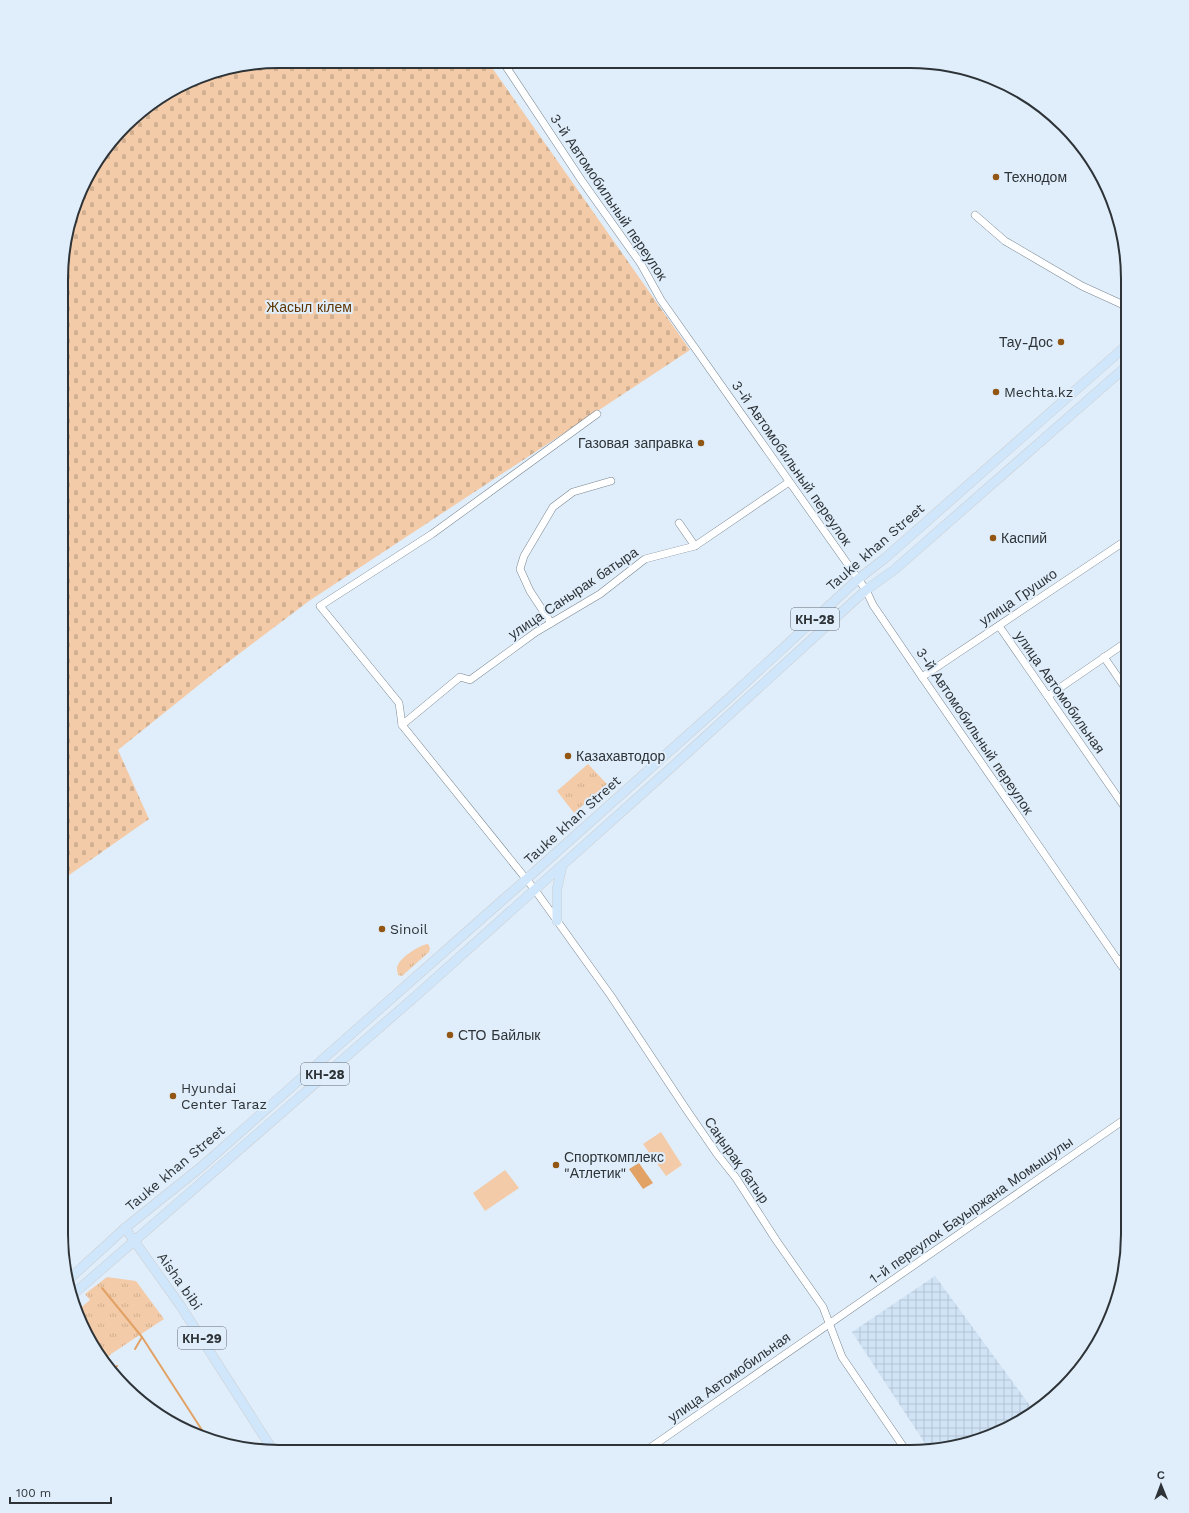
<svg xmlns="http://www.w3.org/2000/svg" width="1189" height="1513" viewBox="0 0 1189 1513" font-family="'Work Sans',sans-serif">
  <defs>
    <pattern id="industrial-grid" width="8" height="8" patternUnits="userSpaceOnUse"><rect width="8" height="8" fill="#d0e3f5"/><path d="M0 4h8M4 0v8" fill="none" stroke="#b3c3d3"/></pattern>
    <pattern id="grass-tufts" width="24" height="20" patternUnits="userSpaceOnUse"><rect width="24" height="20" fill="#f3cba8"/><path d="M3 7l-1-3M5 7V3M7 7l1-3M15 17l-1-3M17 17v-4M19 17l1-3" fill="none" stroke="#d1af91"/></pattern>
    <pattern id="cemetery-stones" width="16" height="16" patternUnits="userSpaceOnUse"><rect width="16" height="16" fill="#f3cba8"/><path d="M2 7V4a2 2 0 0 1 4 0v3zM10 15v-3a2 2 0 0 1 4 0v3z" fill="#d1af91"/></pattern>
  </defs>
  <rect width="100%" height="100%" fill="#e0eefb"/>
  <path fill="url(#industrial-grid)" d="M935 1276 1034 1411 1019 1423 967 1445 930 1451 852 1332Z"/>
  <g fill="url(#grass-tufts)">
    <path d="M588 764 607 784 574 813 557 791Z"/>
    <path d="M428 944 430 948 429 952 402 976 398 975C398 973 397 971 397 969 397 959 419 945 428 944Z"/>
    <path d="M107 1277 136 1281 164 1319 111 1354 104 1361 90 1343 77 1311 90 1300 85 1294Z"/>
  </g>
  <path fill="url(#cemetery-stones)" d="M279 61 488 62 690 350 309 601 215 672 118 750 149 819 62 880 63 250 90 170 135 115 208 73Z"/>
  <g fill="#f3cba8">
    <path d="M661 1132 682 1165 666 1176 643 1144Z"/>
    <path d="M505 1170 519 1188 485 1211 473 1193Z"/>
  </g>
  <path fill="#e2a265" d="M639 1163 653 1183 643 1189 629 1169Z"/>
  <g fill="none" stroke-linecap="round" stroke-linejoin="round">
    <g stroke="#e2a265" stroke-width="2">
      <path d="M102 1288 142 1337 135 1349"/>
      <path d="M142 1337 209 1441"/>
      <path d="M111 1371 117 1366"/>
    </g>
    <defs>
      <g id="minor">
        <path d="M503 62 582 181 641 264 661 300 866 590 873 605 922 677 1128 975"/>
        <path d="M975 215 1005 241 1082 286 1128 307"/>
        <path d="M597 414 432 534 320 606 399 703 402 725 535 890 611 996 686 1109 717 1154 736 1178 776 1240 823 1307 842 1357 907 1452"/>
        <path d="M679 523 695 546"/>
        <path d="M551 623 530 591 520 569 524 556 553 507 573 492 611 481"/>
        <path d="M999 626 1128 812"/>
        <path d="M1104 657 1128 692"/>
        <path d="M922 677 1128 539"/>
        <path d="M1048 696 1128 641"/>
        <path d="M402 725 460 677 470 680 536 632 600 594 645 559 695 546 789 482"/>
        <path d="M1118 961 1128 954"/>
        <path d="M644 1452 1128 1117"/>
      </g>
      <g id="major">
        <path d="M557 921V889L562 866"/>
        <path d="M125 1228 180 1305 274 1452"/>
        <path d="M67 1281 125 1228 201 1167 540 867 729 698 858 579 884 559 1128 344"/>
        <path d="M71 1296 417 995 673 766 866 590 894 570 1128 365"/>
      </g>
    </defs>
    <use href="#minor" stroke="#7a8691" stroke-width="8"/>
    <use href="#major" stroke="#cdcecf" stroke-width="10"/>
    <use href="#minor" stroke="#fff" stroke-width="7"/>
    <use href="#major" stroke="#d0e6fb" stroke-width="9"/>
  </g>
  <g fill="#915613" stroke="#e0eefb" stroke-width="1.5">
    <circle cx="996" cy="177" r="4"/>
    <circle cx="1061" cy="342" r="4"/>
    <circle cx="996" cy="392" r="4"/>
    <circle cx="701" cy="443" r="4"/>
    <circle cx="993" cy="538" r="4"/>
    <circle cx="568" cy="756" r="4"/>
    <circle cx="382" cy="929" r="4"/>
    <circle cx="450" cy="1035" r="4"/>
    <circle cx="173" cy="1096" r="4"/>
    <circle cx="556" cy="1165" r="4"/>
  </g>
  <g text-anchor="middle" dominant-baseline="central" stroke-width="4" stroke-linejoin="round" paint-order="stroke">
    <g fill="#e0eefb" stroke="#636b72" stroke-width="1">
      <rect x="791" y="608" width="48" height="22" rx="3"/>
      <rect x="301" y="1063" width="48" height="22" rx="3"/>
      <rect x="178" y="1327" width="48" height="22" rx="3"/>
    </g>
    <g font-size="13" font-weight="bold" fill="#2d3337">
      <text x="815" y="619">КН-28</text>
      <text x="325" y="1074">КН-28</text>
      <text x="202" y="1338">КН-29</text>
    </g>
    <g font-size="14" fill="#2d3337" stroke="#e0eefb" text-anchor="start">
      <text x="1004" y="177">Технодом</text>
      <text x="1053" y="342" text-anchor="end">Тау-Дос</text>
      <text x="1004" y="392">Mechta.kz</text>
      <text x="693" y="443" text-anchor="end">Газовая заправка</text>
      <text x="1001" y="538">Каспий</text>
      <text x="576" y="756">Казахавтодор</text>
      <text x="390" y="929">Sinoil</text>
      <text x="458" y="1035">СТО Байлык</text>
      <text x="181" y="1088">Hyundai<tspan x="181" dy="16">Center Taraz</tspan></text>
      <text x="564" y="1157">Спорткомплекс<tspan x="564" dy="16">"Атлетик"</tspan></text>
    </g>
    <g font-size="14" fill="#2d3337" stroke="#e0eefb">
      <text transform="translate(609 197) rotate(56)">3-й Автомобильный переулок</text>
      <text transform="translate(792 463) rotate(55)">3-й Автомобильный переулок</text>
      <text transform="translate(875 547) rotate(-41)">Tauke khan Street</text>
      <text transform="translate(573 593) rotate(-34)">улица Санырак батыра</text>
      <text transform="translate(1018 597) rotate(-34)">улица Грушко</text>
      <text transform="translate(1060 692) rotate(55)">улица Автомобильная</text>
      <text transform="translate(975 731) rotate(56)">3-й Автомобильный переулок</text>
      <text transform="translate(572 820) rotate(-42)">Tauke khan Street</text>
      <text transform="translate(737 1160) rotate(55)">Саңырақ батыр</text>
      <text transform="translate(175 1168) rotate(-40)">Tauke khan Street</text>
      <text transform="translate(971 1210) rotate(-35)">1-й переулок Бауыржана Момышулы</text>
      <text transform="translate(180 1281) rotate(55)">Aisha bibi</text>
      <text transform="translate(729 1377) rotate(-35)">улица Автомобильная</text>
    </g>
    <g font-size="14" fill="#5d3401" stroke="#e0eefb">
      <text x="309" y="307">Жасыл кілем</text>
    </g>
  </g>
  <path d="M0 0H1189V1513H0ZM279 68H910A211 211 0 0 1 1121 279V1234A211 211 0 0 1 910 1445H279A211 211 0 0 1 68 1234V279A211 211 0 0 1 279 68Z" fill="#e0eefb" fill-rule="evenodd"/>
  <path fill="none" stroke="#2d3337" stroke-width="2" d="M279 68H910A211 211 0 0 1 1121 279V1234A211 211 0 0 1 910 1445H279A211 211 0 0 1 68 1234V279A211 211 0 0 1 279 68Z"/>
  <g transform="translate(1161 1485) rotate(359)" stroke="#e0eefb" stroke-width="3" paint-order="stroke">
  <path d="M0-3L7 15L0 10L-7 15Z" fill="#2d3337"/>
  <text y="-6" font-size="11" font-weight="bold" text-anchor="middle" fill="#2d3337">С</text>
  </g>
  <path d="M10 1497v6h101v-6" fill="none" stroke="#2d3337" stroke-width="2"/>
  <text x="16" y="1497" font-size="12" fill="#2d3337" stroke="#e0eefb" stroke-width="3" paint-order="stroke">100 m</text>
</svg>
